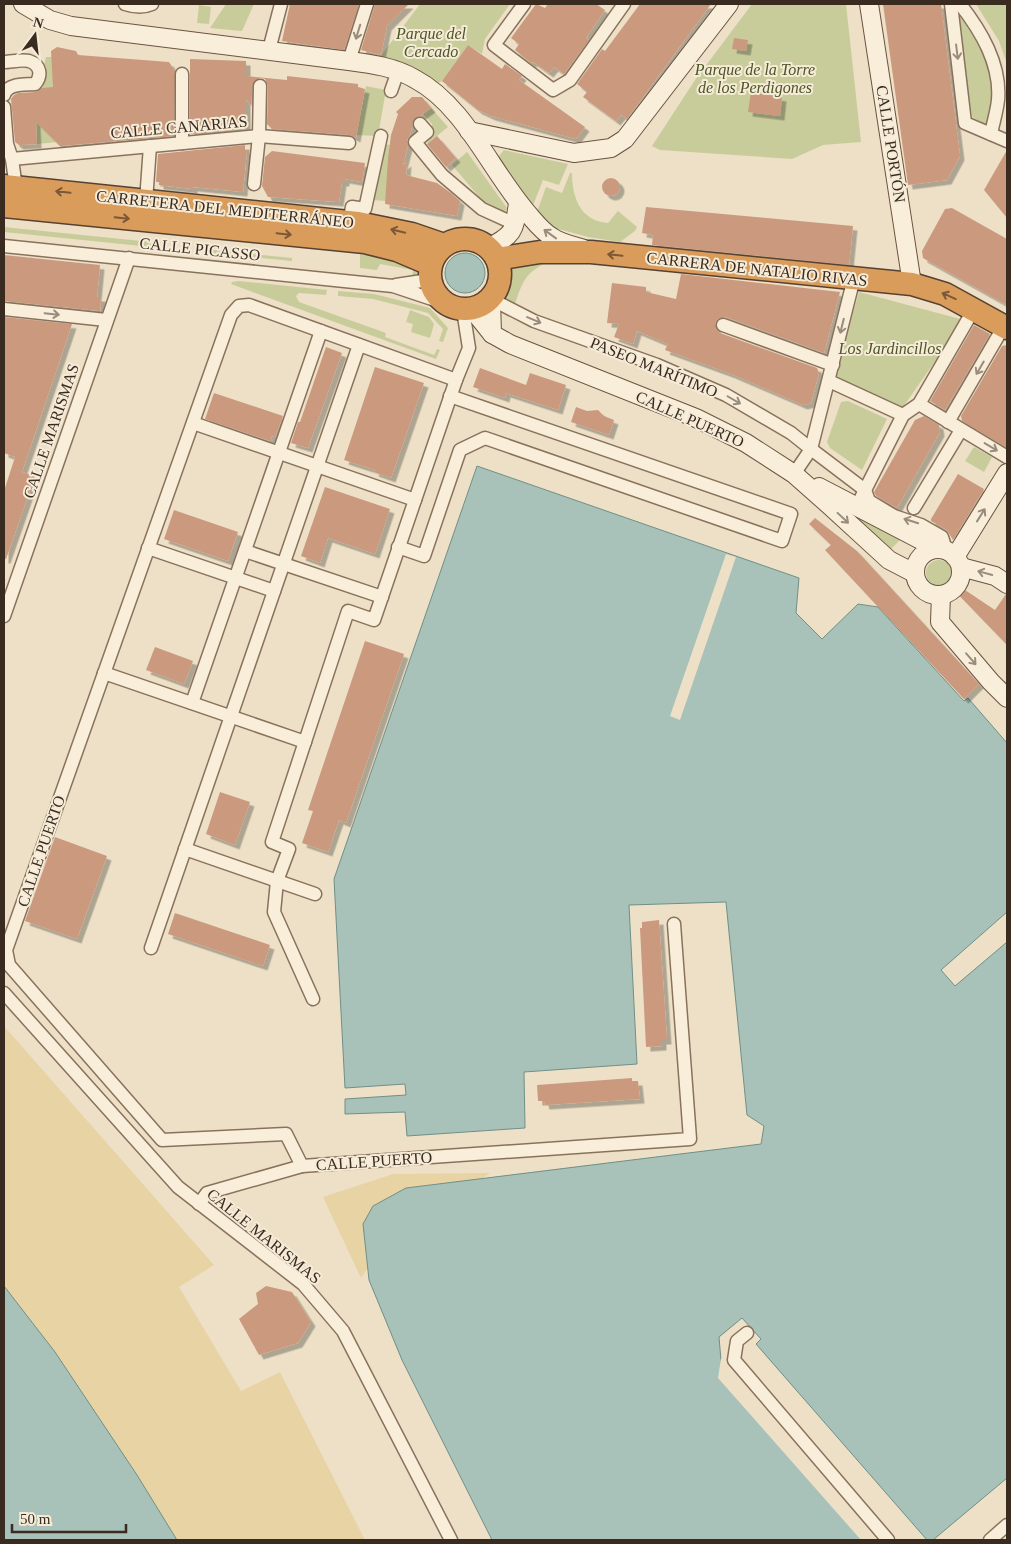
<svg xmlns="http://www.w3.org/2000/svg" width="1011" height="1544" viewBox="0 0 1011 1544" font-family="Georgia,serif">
  <defs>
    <filter id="shadow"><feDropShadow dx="4.5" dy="4.5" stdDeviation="0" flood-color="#0004"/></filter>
  </defs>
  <rect width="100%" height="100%" fill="#ede0c7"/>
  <g fill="#c8cc9b">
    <path d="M226 4H254L242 31 210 28Z"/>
    <path d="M420 4H510L485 39 482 54 468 45 442 81 434 85 380 57Z"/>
    <path d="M752 4H846L861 142 823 145 792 159 660 150 652 146 695 80Z"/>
    <path d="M976 4H1007V64L999 41Z"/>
    <path d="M199 5 211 7 209 24 197 23Z"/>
    <path d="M955 5 981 43 989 72 992 99 987 125 972 117Z"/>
    <path d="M46 57H52L58 142 37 144 35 89 39 86Z"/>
    <path d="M366 86 386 90 378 136 356 135Z"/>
    <path d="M431 108 448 127 427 144 432 132V124L423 114Z"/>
    <path d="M384 144 390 145 386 201 371 200Z"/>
    <path d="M504 150 568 164 559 185 543 180 532 208 500 160 499 156Z"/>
    <path d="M467 152 507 208 506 211 492 212 452 165Z"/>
    <path d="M570 173H572C572 197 580 221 608 223L618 211 637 227 635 231 620 242 588 237 555 228 537 212 546 187 562 193Z"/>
    <path d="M4 227 151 242V247L4 232Z"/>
    <path d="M203 249 292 258V261L203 252Z"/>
    <path d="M360 250 384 254 419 269V272L412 277 413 270 380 264 377 270 360 268Z"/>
    <path d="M546 263C525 273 522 283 515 304L503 299 509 279V271L514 266Z"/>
    <path d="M239 281 327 290 326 295 299 293 296 296 299 302 386 333 385 337 434 355 437 349 440 350 436 359 231 284 232 282Z"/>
    <path d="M338 291 374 294 430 308 448 328 443 342 439 341 443 329 428 313 373 299 338 296Z"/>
    <path d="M859 292 964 320 903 407 900 409 834 378Z"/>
    <path d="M410 310 429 317 434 324 430 338 411 332 413 324 406 322Z"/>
    <path d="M848 401 887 419 862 470 830 448 827 442 841 402Z"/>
    <path d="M974 447 992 457 984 472 965 461Z"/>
    <path d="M853 514 901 539 890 550Z"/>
    <circle cx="939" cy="573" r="13"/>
  </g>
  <g fill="#e8d3a5">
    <path d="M4 1026 214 1265 179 1287 241 1391 280 1372 365 1540H177L137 1475 55 1352 4 1286Z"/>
    <path d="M490 1173 380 1250 361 1278 323 1197 393 1174Z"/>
  </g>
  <g fill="#a8c1b9" stroke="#6f9086">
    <circle cx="465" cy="273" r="20"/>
    <path d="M477 466 799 578 796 613 822 639 858 604 878 607 964 701 968 698 1007 743V912L941 970 955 986 1007 942V1478L933 1540H927L756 1344 761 1339 742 1318 719 1337 722 1372 863 1540H492L402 1360 369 1280 363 1224 373 1206 406 1188 761 1144 764 1126 747 1115 726 902 629 905 637 1064 524 1072 525 1128 407 1136 405 1112 345 1114V1099L406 1095 405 1084 345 1088 334 879Z"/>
    <path d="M4 1286 55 1352 137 1475 177 1540H4Z"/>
  </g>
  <g fill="#ede0c7">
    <path d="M726 554 736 557 680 720 670 716Z"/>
    <path d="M721 1358 724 1362 725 1371 865 1540H861L718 1378Z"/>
  </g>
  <g fill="#cb9a7e" filter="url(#shadow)">
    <path d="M290 4H359L344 50 282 41Z"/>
    <path d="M375 4H409L387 26 381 55 361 50Z"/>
    <path d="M536 4 545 8 548 4H596L605 10 586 38 589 40 564 74 554 67 549 73 533 62 531 63 515 50 519 44 511 38Z"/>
    <path d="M640 4H711L627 119 621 115 616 121 583 97 587 92 577 84 602 49 605 51Z"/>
    <path d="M883 4H941L960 156 947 180 908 185Z"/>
    <path d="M734 38 748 40 746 51 732 49Z"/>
    <path d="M468 45 502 69 505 64 522 76 519 80 585 127 576 139 491 116 478 110 442 81Z"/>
    <path d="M57 47 76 51 78 55 169 62 175 71 174 136 60 146 36 122 37 144 19 145 15 142 11 99 14 95 18 93 36 92 42 88 53 87 51 51Z"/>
    <path d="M190 59 246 61V76L287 80V76L358 84V87L365 89 356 138 350 135 272 129 267 124 268 86 265 79 260 78 253 82 251 106 246 99V129L190 134Z"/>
    <path d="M751 92 782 97 780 116 748 112Z"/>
    <path d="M412 97H422L431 108 413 121 410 135 407 140 408 146 403 165 407 162 406 175 437 183 451 193 460 201 457 216 385 204 388 159 391 135 398 114 396 112Z"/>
    <path d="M437 136 456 158 446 167 427 144Z"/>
    <path d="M245 145V150H247L243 192 193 187V189L159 185V182H156L158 154Z"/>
    <path d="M1007 150V218L984 190Z"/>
    <path d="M272 151 365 163 362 182 345 179V182H342L339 202 268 197 262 186 265 157Z"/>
    <circle cx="611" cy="187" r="9"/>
    <path d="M646 207 853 226 849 265 652 245 653 235 642 233Z"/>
    <path d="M952 208 1007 239V305L923 258 922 251 945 209Z"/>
    <path d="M4 255 100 265 97 297H101L100 311 4 301Z"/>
    <path d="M681 274 840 292 824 353 726 317 718 319 715 323 717 330 720 333 817 368 819 373 811 403 803 405 731 374 665 350 668 344 637 331 633 344 614 337 619 324 607 323 612 283 646 287V292L676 299Z"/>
    <path d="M4 317 72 324 22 472 35 476 6 559H4V491L15 457 4 453Z"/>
    <path d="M974 325 990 334 945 410 930 401Z"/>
    <path d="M1007 345V448L962 421 961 416 1002 346Z"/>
    <path d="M326 347 342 353 308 448 291 443 298 422H300Z"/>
    <path d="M375 367 424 383 391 478 374 472 375 470 344 460Z"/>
    <path d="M480 368 526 385 530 373 566 385 558 410 506 393 505 398 473 387Z"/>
    <path d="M214 393 283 416 275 437 272 436 270 441 205 419Z"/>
    <path d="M576 407 587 411 598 410 604 416 614 420 609 435 571 422Z"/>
    <path d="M924 416 939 425 940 432 897 508 876 496 874 492 915 420Z"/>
    <path d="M958 474 984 489 953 540 947 530 931 521V519Z"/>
    <path d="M325 487 390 509 375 554 328 538 320 563 301 556Z"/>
    <path d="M174 510 238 532 228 561 164 539Z"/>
    <path d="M815 518 857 551 979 684 964 699 825 550 831 545 809 524Z"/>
    <path d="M956 584 995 610 1006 594H1007V645L952 588Z"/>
    <path d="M365 641 404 654 346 823 339 820 328 852 302 843 313 811 308 810Z"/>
    <path d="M155 647 193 661 184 684 146 670Z"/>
    <path d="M220 792 250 802 235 845 206 834Z"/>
    <path d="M55 837 107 856 77 939 25 921Z"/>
    <path d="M175 913 270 945 263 966 168 934Z"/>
    <path d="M659 920 667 1040H662V1046L646 1047 640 928H642V922Z"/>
    <path d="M632 1078V1081H638L640 1099 545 1105 544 1101H538L537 1085Z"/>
    <path d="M266 1286 292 1292 311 1322 298 1343 259 1355 239 1319 258 1304 256 1293Z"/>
  </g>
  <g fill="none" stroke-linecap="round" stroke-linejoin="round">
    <defs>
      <g id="street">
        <path d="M125 4C134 7 143 8 152 4"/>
        <path d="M524 4 494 45 553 90 570 80 624 4"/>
        <path d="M951 4 965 123 1007 141"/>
        <path d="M960 4C981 31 1001 64 998 100 997 111 993 123 991 134"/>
        <path d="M269 50 281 4"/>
        <path d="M349 61 367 4"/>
        <path d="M4 62C11 62 22 59 29 61 41 65 42 76 35 84 24 85 8 83 4 95"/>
        <path d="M182 74V143"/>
        <path d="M391 91 398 71"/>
        <path d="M4 107 7 144 12 159 16 188"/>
        <path d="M420 124 427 132 415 142 442 175 482 209 515 224"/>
        <path d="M12 159 259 136 349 143"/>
        <path d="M254 184 259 136 260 86"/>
        <path d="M146 201 150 146"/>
        <path d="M349 222 352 207 365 209 381 136"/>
        <path d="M4 246 393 286 444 303"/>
        <path d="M854 278 811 449 865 490 869 501 894 516 921 525 942 537 946 550"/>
        <path d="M396 285 429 280"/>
        <path d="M491 299 534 321 657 365 726 395 791 433 811 449 794 474"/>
        <path d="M4 309 106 320"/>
        <path d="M723 325 833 365"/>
        <path d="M456 380 249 305 239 306 231 315 6 950 9 965 162 1140 286 1134 302 1166 690 1139 674 924"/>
        <path d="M829 381 903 415"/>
        <path d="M919 404 1007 457"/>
        <path d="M948 422 1004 326"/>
        <path d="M193 423 415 500"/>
        <path d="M861 498 903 415 919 404 974 309"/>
        <path d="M914 508 961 430"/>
        <path d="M398 547 424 556 460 450 485 438 782 541 791 514 450 396"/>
        <path d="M148 548 274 591"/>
        <path d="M245 551 382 597"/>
        <path d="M4 616 129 258"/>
        <path d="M104 673 305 742"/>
        <path d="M192 703 321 331"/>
        <path d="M185 849 315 894"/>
        <path d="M151 948 359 345"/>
        <path d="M4 993 178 1187 303 1284 343 1331 451 1540"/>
        <path d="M313 999 274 912 277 881 289 849 272 842 348 611 374 620 456 380 469 348 463 310"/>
        <path d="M199 1204 207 1193 302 1166"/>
        <path d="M747 1333 737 1341 734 1360 888 1540"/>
        <path d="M990 1540 1007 1525"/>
      </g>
      <g id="secondary">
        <path d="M23 4 50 20 71 26 349 61C372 64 395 67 415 79 466 106 492 174 530 216 536 223 543 232 552 237 560 243 574 246 584 249"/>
        <path d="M869 4 912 284"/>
        <path d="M469 131 574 153 611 148 625 139 729 4"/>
        <path d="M488 248C515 234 514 231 518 203"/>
        <path d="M491 299 492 334"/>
        <path d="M472 309 492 334 510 344 696 418 746 443 794 474 829 505 889 560 914 573"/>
        <path d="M819 487 938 549"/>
        <circle cx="938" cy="572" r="23"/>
        <path d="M955 557 1007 473"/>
        <path d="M961 567 995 576 1007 584"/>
        <path d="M941 595 940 622 991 682 1007 698"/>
      </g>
      <g id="highway">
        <path d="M4 186 358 223 412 234 444 245"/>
        <path d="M4 206 365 242 397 250 430 264"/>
        <circle cx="465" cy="274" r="35"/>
        <path d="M497 259 540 252H591L912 284 945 294 1007 328"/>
      </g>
    </defs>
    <use href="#street" stroke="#89725d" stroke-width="15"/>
    <use href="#secondary" stroke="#6b5340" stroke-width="20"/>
    <use href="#highway" stroke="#574131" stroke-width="25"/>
    <use href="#street" stroke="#f8eeda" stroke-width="12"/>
    <use href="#secondary" stroke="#f8eeda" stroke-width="18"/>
    <use href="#highway" stroke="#da9c5b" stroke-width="22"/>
  </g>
  <defs><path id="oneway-shaft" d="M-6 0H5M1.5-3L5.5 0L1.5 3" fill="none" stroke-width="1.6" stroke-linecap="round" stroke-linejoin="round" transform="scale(1.25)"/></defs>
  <g stroke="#998c7d">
    <use href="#oneway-shaft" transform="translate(358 32) rotate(107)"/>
    <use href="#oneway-shaft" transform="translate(957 52) rotate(83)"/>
    <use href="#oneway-shaft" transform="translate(550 234) rotate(-144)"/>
    <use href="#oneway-shaft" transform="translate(52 314) rotate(6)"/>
    <use href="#oneway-shaft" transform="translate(534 320) rotate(23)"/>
    <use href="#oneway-shaft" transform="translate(842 326) rotate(104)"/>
    <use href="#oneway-shaft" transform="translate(980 368) rotate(120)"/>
    <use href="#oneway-shaft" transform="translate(734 400) rotate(30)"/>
    <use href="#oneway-shaft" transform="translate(991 447) rotate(31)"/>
    <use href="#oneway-shaft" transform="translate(981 515) rotate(-58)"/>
    <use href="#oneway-shaft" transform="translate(843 518) rotate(43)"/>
    <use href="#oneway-shaft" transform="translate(911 521) rotate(-162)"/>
    <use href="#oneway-shaft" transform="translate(985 573) rotate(-165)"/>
    <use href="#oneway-shaft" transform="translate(971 659) rotate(49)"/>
  </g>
  <g stroke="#7a5838">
    <use href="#oneway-shaft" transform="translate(63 192) rotate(-174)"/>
    <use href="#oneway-shaft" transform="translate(122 218) rotate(6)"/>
    <use href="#oneway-shaft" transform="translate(398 231) rotate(-166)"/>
    <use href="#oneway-shaft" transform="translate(284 234) rotate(6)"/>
    <use href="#oneway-shaft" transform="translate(615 255) rotate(-174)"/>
    <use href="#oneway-shaft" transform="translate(949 296) rotate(-156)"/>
  </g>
  <g text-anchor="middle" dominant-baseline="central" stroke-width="4" stroke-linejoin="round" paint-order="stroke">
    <g font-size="16" font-style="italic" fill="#4c5527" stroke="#f5ebd7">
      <text x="431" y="33">Parque del<tspan x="431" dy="18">Cercado</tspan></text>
      <text x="755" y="69">Parque de la Torre<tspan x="755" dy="18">de los Perdigones</tspan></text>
      <text x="890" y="348">Los Jardincillos</text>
    </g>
    <g font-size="16" fill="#3a2b20" stroke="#f5ebd7">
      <text transform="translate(179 127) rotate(-5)">CALLE CANARIAS</text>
      <text transform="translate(891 144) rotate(81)">CALLE PORTÓN</text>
      <text transform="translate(225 209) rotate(6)">CARRETERA DEL MEDITERRÁNEO</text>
      <text transform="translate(200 249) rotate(6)">CALLE PICASSO</text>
      <text transform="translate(757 269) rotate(6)">CARRERA DE NATALIO RIVAS</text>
      <text transform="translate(654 367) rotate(22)">PASEO MARÍTIMO</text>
      <text transform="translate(690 419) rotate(24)">CALLE PUERTO</text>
      <text transform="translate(51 431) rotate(-71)">CALLE MARISMAS</text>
      <text transform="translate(41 851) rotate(-71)">CALLE PUERTO</text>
      <text transform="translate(374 1161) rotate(-4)">CALLE PUERTO</text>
      <text transform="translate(264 1236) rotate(39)">CALLE MARISMAS</text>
    </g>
  </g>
  <rect width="1011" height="1544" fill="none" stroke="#3a2b20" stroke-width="10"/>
  <g transform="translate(35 35) rotate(15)" stroke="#f5ebd7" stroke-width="4" paint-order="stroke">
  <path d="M0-4L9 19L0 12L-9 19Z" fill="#3a2b20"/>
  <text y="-8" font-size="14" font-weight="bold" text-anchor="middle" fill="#3a2b20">N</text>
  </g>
  <path d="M12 1524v8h114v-8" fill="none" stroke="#3a2b20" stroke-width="2.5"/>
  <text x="20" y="1524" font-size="15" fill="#3a2b20" stroke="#f5ebd7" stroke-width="4" paint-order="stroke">50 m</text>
</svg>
